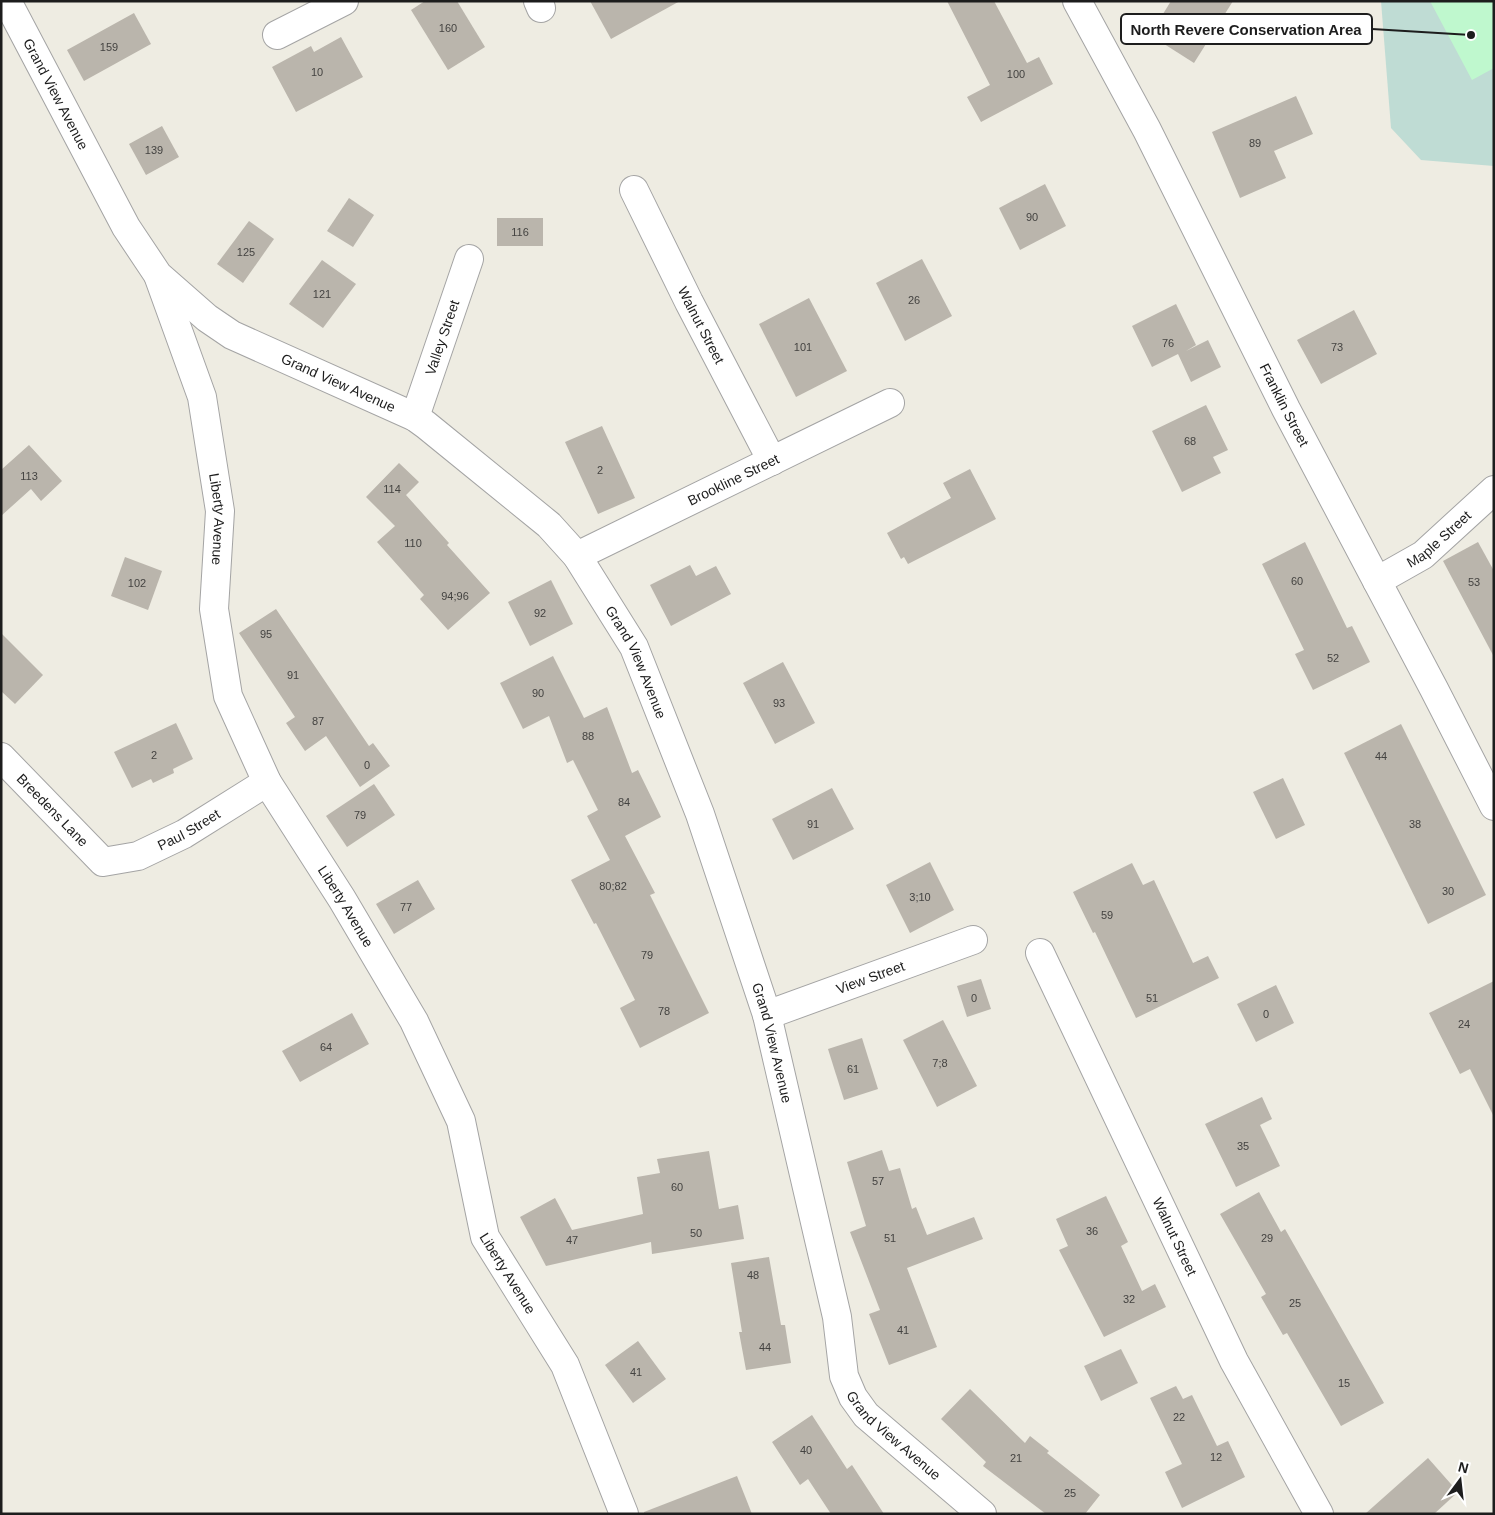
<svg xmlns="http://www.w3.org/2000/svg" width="1495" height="1515" viewBox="0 0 1495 1515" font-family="Helvetica,sans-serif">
  <rect width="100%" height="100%" fill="#eeece2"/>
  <path fill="#bfdcd4" d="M1381 1H1494V166L1421 160 1391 128Z"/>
  <path fill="#bff8ce" d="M1430 1H1494V68L1472 80Z"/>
  <g fill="#bab5ac">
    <path d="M425 1H457L485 47 448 70 411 10Z"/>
    <path d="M590 1H680L611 39Z"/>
    <path d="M947 1H994L1027 63 1039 57 1053 84 981 122 967 97 990 85Z"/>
    <path d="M1171 1H1233L1194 63 1150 35Z"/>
    <path d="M134 13 151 44 84 81 67 50Z"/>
    <path d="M341 37 363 77 296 112 272 67 311 46 314 52Z"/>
    <path d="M1296 96 1313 134 1274 151 1286 178 1240 198 1212 132Z"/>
    <path d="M162 126 179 157 146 175 129 144Z"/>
    <path d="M1045 184 1066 226 1020 250 999 208Z"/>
    <path d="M349 198 374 215 353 247 327 231Z"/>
    <rect x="497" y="218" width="46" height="28"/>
    <path d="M249 221 274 239 243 283 217 264Z"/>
    <path d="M922 259 952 316 905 341 876 283Z"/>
    <path d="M322 260 356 284 323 328 289 304Z"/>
    <path d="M809 298 847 371 796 397 759 324Z"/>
    <path d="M1176 304 1196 345 1186 351 1208 340 1221 367 1191 382 1178 354 1152 367 1132 326Z"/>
    <path d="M1354 310 1377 354 1321 384 1297 340Z"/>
    <path d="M1206 405 1228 450 1213 457 1221 473 1182 492 1152 431Z"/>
    <path d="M602 426 635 498 598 514 565 442Z"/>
    <path d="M29 445 62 481 41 501 31 489 1 516V470Z"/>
    <path d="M399 463 419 482 406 495 449 543 447 545 490 593 448 630 420 599 424 595 377 542 395 526 366 497Z"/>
    <path d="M970 469 996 519 908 564 904 557 901 559 887 533 951 498 943 483Z"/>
    <path d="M1305 542 1347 628 1352 626 1370 662 1313 690 1295 654 1304 650 1262 564Z"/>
    <path d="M1478 542 1494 571V657L1443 561Z"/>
    <path d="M125 557 162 571 148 610 111 596Z"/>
    <path d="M690 565 696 576 716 566 731 594 671 626 650 585Z"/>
    <path d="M551 580 573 624 530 646 508 602Z"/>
    <path d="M276 609 369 746 373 743 390 766 360 787 326 736 305 751 286 723 295 717 239 633Z"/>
    <path d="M1 633 43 675 15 704 1 691Z"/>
    <path d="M553 656 584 718 607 707 632 773 638 770 661 817 625 836 655 893 650 895 709 1013 640 1048 620 1008 635 1000 596 923 594 924 571 880 610 860 587 816 598 810 573 760 567 763 549 716 523 729 500 683Z"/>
    <path d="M783 662 815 723 775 744 743 683Z"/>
    <path d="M176 723 193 759 173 769 174 773 153 783 151 779 132 788 114 752Z"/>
    <path d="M1401 724 1486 895 1428 924 1344 753Z"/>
    <path d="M1283 778 1305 825 1276 839 1253 792Z"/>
    <path d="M374 784 395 815 347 847 326 816Z"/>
    <path d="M832 788 854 829 793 860 772 819Z"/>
    <path d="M930 862 954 910 910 933 886 885Z"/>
    <path d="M1132 863 1143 885 1154 880 1193 963 1208 956 1219 978 1136 1018 1095 932 1093 933 1073 892Z"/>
    <path d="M418 880 435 909 394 934 376 904Z"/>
    <path d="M981 979 991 1009 967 1017 957 986Z"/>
    <path d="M1494 981V1117L1470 1069 1460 1074 1429 1013Z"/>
    <path d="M1276 985 1294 1023 1256 1042 1237 1004Z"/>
    <path d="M352 1013 369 1044 300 1082 282 1051Z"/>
    <path d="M943 1020 977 1086 937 1107 903 1040Z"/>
    <path d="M862 1038 878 1089 844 1100 828 1049Z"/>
    <path d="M1262 1097 1272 1119 1260 1125 1280 1166 1236 1187 1205 1124Z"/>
    <path d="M882 1150 889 1171 900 1168 912 1209 916 1207 927 1235 974 1217 983 1239 907 1268 937 1347 889 1365 869 1314 880 1310 850 1232 866 1226 847 1162Z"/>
    <path d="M709 1151 719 1209 738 1205 744 1239 652 1254 651 1242 546 1266 520 1217 555 1198 572 1230 643 1214 637 1177 660 1173 657 1159Z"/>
    <path d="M1259 1192 1281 1232 1285 1229 1384 1403 1341 1426 1287 1333 1283 1335 1261 1297 1266 1294 1220 1214Z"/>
    <path d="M1106 1196 1128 1242 1121 1246 1142 1291 1155 1284 1166 1307 1104 1337 1059 1250 1068 1246 1056 1219Z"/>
    <path d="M769 1257 781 1325H785L791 1363 746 1370 739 1332H742L731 1263Z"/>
    <path d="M638 1341 666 1379 633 1403 605 1365Z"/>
    <path d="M1121 1349 1138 1383 1101 1401 1084 1366Z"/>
    <path d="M1176 1386 1183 1399 1192 1395 1217 1446 1228 1441 1245 1477 1182 1508 1165 1472 1182 1464 1150 1398Z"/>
    <path d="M970 1389 1025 1443 1030 1436 1049 1451 1047 1453 1100 1495 1085 1514H1046L983 1466 986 1462 941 1419Z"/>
    <path d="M812 1415 847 1469 852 1465 884 1514H831L808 1479 800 1485 772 1442Z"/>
    <path d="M1428 1458 1458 1492 1434 1514H1365Z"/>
    <path d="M737 1476 752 1514H644V1512Z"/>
  </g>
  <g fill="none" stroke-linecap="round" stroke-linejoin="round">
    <defs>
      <g id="minor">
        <path id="s1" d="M7 1 126 227 158 275 207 318 232 335 415 417 426 425 549 525 577 556 634 647 700 814 767 1015 837 1317 844 1376 853 1397 866 1415 982 1514"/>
        <path d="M538 1 541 8"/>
        <path id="s2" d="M1077 1 1147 130 1286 409 1434 689 1494 806"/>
        <path d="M277 35 344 1"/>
        <path id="s3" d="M634 190 689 302 772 461"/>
        <path id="s4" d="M159 278 202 397 220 511 214 609 228 696 267 782 342 899 414 1021 461 1121 485 1237 565 1365 624 1514"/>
        <path id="s5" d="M415 417 469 259"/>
        <path id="s6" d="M577 556 890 403"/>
        <path id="s7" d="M1377 581 1423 555 1494 490"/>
        <path id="s8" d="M1 757 103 862 138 856 184 834 267 782"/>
        <path id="s9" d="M1040 953 1234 1361 1319 1514"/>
        <path id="s10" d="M767 1015 973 940"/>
      </g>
    </defs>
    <use href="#minor" stroke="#a4a4a4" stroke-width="30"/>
    <use href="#minor" stroke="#fff" stroke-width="28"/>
  </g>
  <g text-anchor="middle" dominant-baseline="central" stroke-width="4" stroke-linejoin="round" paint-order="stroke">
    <g font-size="11" fill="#444341">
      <text x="448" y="28">160</text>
      <text x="109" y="47">159</text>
      <text x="317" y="72">10</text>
      <text x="1016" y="74">100</text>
      <text x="1255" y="143">89</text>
      <text x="154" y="150">139</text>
      <text x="1032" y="217">90</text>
      <text x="520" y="232">116</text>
      <text x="246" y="252">125</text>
      <text x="322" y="294">121</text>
      <text x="914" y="300">26</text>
      <text x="1168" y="343">76</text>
      <text x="803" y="347">101</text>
      <text x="1337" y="347">73</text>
      <text x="1190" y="441">68</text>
      <text x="600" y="470">2</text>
      <text x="29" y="476">113</text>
      <text x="392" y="489">114</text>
      <text x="413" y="543">110</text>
      <text x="1297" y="581">60</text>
      <text x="1474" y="582">53</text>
      <text x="137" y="583">102</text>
      <text x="455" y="596">94;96</text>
      <text x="540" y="613">92</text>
      <text x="266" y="634">95</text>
      <text x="1333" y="658">52</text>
      <text x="293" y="675">91</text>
      <text x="538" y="693">90</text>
      <text x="779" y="703">93</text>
      <text x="318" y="721">87</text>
      <text x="588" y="736">88</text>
      <text x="154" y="755">2</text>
      <text x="1381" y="756">44</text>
      <text x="367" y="765">0</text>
      <text x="624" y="802">84</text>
      <text x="360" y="815">79</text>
      <text x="813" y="824">91</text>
      <text x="1415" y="824">38</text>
      <text x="613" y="886">80;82</text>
      <text x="1448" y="891">30</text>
      <text x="920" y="897">3;10</text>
      <text x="406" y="907">77</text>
      <text x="1107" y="915">59</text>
      <text x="647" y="955">79</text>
      <text x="974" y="998">0</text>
      <text x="1152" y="998">51</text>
      <text x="664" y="1011">78</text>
      <text x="1266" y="1014">0</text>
      <text x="1464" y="1024">24</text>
      <text x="326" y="1047">64</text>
      <text x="940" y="1063">7;8</text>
      <text x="853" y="1069">61</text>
      <text x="1243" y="1146">35</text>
      <text x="878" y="1181">57</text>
      <text x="677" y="1187">60</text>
      <text x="1092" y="1231">36</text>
      <text x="696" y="1233">50</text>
      <text x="890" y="1238">51</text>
      <text x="1267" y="1238">29</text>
      <text x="572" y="1240">47</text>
      <text x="753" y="1275">48</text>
      <text x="1129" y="1299">32</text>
      <text x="1295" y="1303">25</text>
      <text x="903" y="1330">41</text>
      <text x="765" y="1347">44</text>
      <text x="636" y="1372">41</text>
      <text x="1344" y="1383">15</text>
      <text x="1179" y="1417">22</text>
      <text x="806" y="1450">40</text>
      <text x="1216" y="1457">12</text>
      <text x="1016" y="1458">21</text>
      <text x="1070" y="1493">25</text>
    </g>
    <g font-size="14" fill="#1d1d1d" stroke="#fff">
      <text stroke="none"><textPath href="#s1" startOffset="105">Grand View Avenue</textPath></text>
      <text stroke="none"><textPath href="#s3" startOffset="151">Walnut Street</textPath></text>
      <text stroke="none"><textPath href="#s5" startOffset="84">Valley Street</textPath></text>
      <text stroke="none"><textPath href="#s1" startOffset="525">Grand View Avenue</textPath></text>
      <text stroke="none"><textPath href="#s2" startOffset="454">Franklin Street</textPath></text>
      <text stroke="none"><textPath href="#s6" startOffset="174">Brookline Street</textPath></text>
      <text stroke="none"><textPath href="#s4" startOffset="250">Liberty Avenue</textPath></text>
      <text stroke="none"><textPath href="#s7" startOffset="75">Maple Street</textPath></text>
      <text stroke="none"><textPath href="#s1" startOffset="945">Grand View Avenue</textPath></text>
      <text stroke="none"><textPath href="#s8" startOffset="74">Breedens Lane</textPath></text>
      <text stroke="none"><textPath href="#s8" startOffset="239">Paul Street</textPath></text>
      <text stroke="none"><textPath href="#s4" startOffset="670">Liberty Avenue</textPath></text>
      <text stroke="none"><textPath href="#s10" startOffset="110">View Street</textPath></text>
      <text stroke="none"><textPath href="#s1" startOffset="1350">Grand View Avenue</textPath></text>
      <text stroke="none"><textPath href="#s9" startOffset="314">Walnut Street</textPath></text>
      <text stroke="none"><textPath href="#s4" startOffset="1075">Liberty Avenue</textPath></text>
      <text stroke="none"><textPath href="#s1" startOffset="1770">Grand View Avenue</textPath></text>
    </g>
  </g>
  <path fill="none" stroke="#1d1d1d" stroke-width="2" d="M1471 35L1372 29"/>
  <circle fill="#1d1d1d" stroke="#fff" stroke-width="2" cx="1471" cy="35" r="5"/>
  <rect fill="#fff" stroke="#1d1d1d" stroke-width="2" x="1121" y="14" width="251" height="30" rx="5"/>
  <g font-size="15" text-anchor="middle" font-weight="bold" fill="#1d1d1d">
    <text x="1246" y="35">North Revere Conservation Area</text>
  </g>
  <rect width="1495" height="1515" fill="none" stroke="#1d1d1d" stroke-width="5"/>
  <g transform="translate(1460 1480) rotate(15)" stroke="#ffffff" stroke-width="4" paint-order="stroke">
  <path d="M0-4L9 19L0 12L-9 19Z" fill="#1d1d1d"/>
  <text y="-8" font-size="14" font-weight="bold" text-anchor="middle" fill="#1d1d1d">N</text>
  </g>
</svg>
